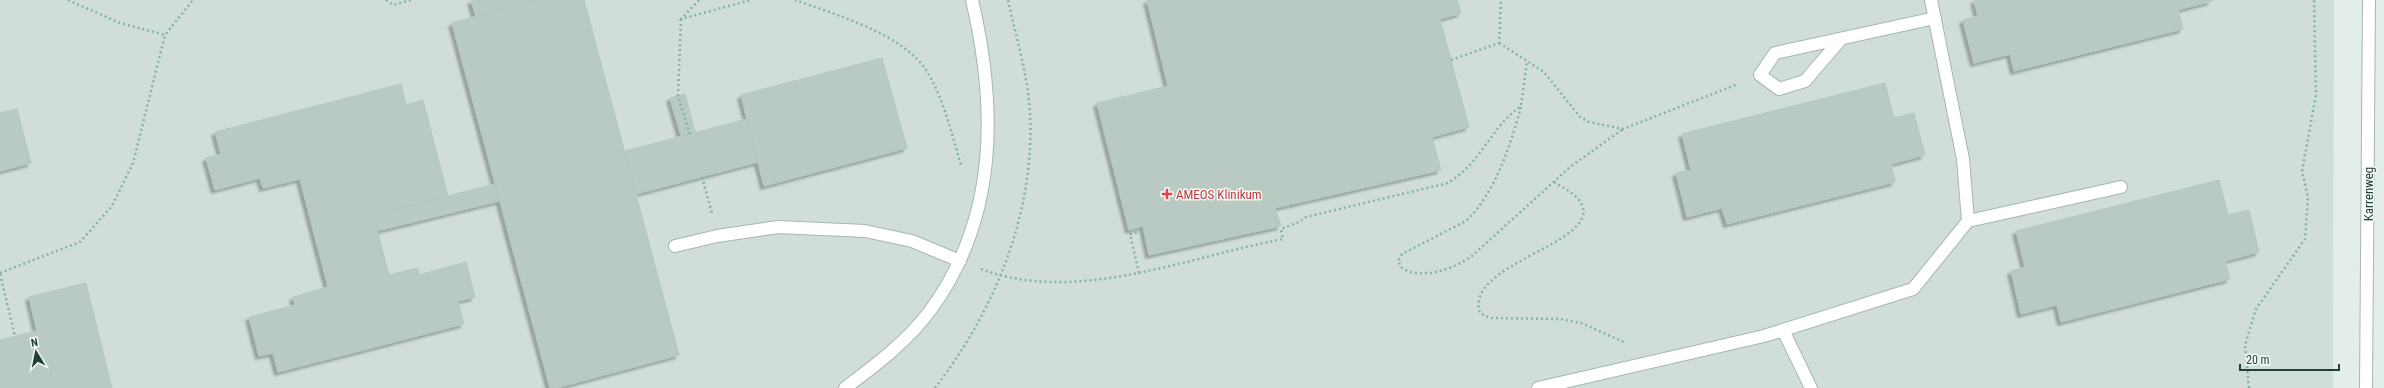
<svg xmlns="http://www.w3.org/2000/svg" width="2384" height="388" viewBox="0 0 2384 388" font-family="'Roboto Condensed',sans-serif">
  <defs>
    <filter id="shadow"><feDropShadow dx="-3.5" dy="3.5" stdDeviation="1" flood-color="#0004"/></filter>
  </defs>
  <rect width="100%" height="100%" fill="#e3eee8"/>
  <path fill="#d1ded7" d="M0 0H2334L2333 388H0Z"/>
  <g fill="#b8cac1" stroke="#b4c9be" filter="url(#shadow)">
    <path d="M471 0H537L476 17Z"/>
    <path d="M537 0H584L679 355 556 388H550L452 23Z"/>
    <path d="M1147 0H1457L1461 13 1440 19 1469 127 1432 137 1441 170 1275 208 1281 226 1149 255 1143 226 1129 230 1097 103 1168 86Z"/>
    <path d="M1974 0H2212V1L2178 10 2183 29 2014 71 2010 54 1974 63 1963 20 1978 16Z"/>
    <path d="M882 58 907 148 764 186 741 95Z"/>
    <path d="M1885 83 1894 118 1914 113 1925 155 1891 164 1895 182 1727 224 1722 208 1687 217 1676 173 1691 170 1682 134Z"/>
    <path d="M401 84 406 105 423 100 448 196 373 215 389 275 418 268 419 275 466 262 475 297 458 301 464 324 278 372 273 353 259 356 249 317 295 305 293 297 328 287 300 179 263 188 260 178 215 190 206 158 221 154 215 132Z"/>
    <path d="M685 94 695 132 681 136 670 98Z"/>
    <path d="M17 109 31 163 0 171V113Z"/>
    <path d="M747 119 758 162 636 194 625 151Z"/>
    <path d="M2219 180 2228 215 2249 210 2259 252 2225 261 2230 279 2061 322 2057 305 2021 314 2011 271 2025 267 2016 231Z"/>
    <path d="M495 184 499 201 377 231 373 215Z"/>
    <path d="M86 283 112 388H0V340L37 331 29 297Z"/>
  </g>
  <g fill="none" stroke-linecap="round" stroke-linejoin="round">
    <defs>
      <g id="service">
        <path d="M1841 39 1805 81 1779 89 1760 75 1775 53 1935 18"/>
        <path d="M1968 221 2121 187"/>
        <path d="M675 246 717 236 778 227 865 231 912 241 960 261"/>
        <path d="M1783 330 1811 388"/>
        <path d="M1538 388 1764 336 1913 289 1968 221 1963 159 1931 0"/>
      </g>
      <g id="minor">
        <path d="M845 388C876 365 909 340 932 308 998 216 997 107 972 0"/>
        <path d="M2366 388 2369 0"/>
      </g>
    </defs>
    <use href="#service" stroke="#a5b7af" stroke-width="14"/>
    <use href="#minor" stroke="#a5b7af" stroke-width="14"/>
    <g stroke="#80b69f" stroke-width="2.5" stroke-dasharray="2 3" stroke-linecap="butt">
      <path d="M68 0 120 23 165 35 193 0"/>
      <path d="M386 0 393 5 411 0"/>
      <path d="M699 0 681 19 751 0"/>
      <path d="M795 0C834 14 903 34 926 70 944 98 951 133 961 165"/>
      <path d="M681 19 678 96 690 134"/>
      <path d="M1499 43 1544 72 1580 117 1589 122 1623 129 1738 84"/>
      <path d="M1451 60 1499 43 1501 0"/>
      <path d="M1521 107C1510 146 1496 192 1466 221L1402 254 1398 261 1402 268C1423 281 1455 268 1472 256L1570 167 1623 129"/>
      <path d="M702 177 712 213"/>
      <path d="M1554 182C1563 188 1577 194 1582 205 1599 244 1463 264 1480 313L1490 318 1561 319 1581 323 1626 343"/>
      <path d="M981 269C1076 305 1187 257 1283 239L1281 229 1299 222 1306 217 1448 183C1483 161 1490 128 1521 106L1527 61"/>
      <path d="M0 273 80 242 112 206 133 163 165 35"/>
      <path d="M1139 273 1130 234 1144 231"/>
      <path d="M0 274 15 336"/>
      <path d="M935 388C995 310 1035 213 1030 113 1028 75 1016 37 1008 0"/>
      <path d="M2249 388 2245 345 2256 309 2305 239 2308 198 2302 171 2316 95 2314 0"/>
    </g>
    <use href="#service" stroke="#fff" stroke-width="12"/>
    <use href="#minor" stroke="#fff" stroke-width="12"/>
  </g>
  <path fill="#e0444e" stroke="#f4faf6" stroke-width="1.5" d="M1165 188h4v4h4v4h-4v4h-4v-4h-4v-4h4z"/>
  <g text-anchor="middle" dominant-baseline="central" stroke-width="3" stroke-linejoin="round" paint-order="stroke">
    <g font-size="13" fill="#be3a42" stroke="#f4faf6" text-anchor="start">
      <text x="1176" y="194">AMEOS Klinikum</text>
    </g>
    <g font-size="13" fill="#204235" stroke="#f4faf6">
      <text transform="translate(2368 194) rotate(-90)">Karrenweg</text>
    </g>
  </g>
  <g transform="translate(36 352) rotate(350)" stroke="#f4faf6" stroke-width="3" paint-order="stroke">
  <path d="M0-3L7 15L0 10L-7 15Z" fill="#204235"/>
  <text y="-6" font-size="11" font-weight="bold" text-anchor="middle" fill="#204235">N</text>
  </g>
  <path d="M2240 364v6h99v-6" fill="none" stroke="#204235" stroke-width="2"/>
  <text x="2246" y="364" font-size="12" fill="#204235" stroke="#f4faf6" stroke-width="3" paint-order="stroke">20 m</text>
</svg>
